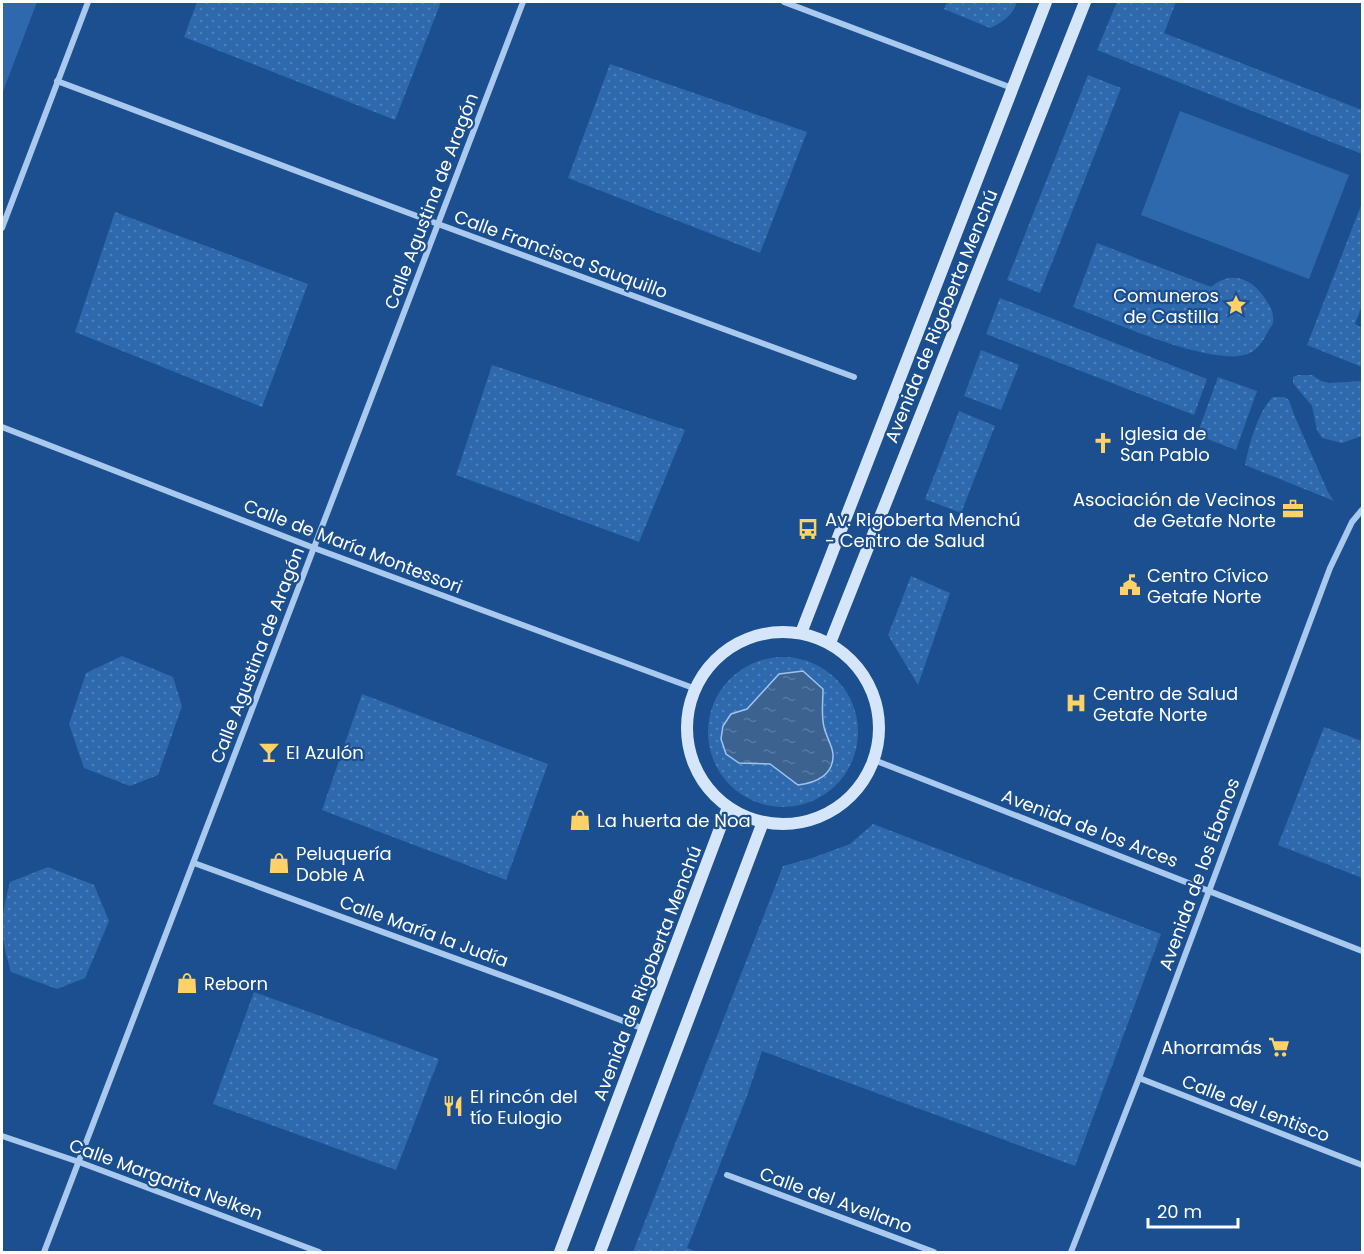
<svg xmlns="http://www.w3.org/2000/svg" width="1364" height="1254" viewBox="0 0 1364 1254" font-family="Poppins,sans-serif">
  <defs>
    <pattern id="grass-dots" width="8" height="8" patternUnits="userSpaceOnUse" patternTransform="scale(1.5)"><rect width="8" height="8" fill="#2e69ad"/><path d="M2 2h.1M6 6h.1" fill="none" stroke="#4d80b9" stroke-width="1.8" stroke-linecap="round"/></pattern>
    <pattern id="water-ripples" width="26" height="14" patternUnits="userSpaceOnUse" patternTransform="scale(1.5)"><rect width="26" height="14" fill="#3c6290"/><path d="M2 4q2-2 4 0t4 0M15 11q2-2 4 0t4 0" fill="none" stroke="#597aa1"/></pattern>
  </defs>
  <rect width="100%" height="100%" fill="#1b4f8f"/>
  <g fill="url(#grass-dots)">
    <path d="M197 2H441L395 120 184 37Z"/>
    <path d="M947 2H1017C1012 16 1003 22 990 28L944 9Z"/>
    <path d="M1117 2H1176L1164 33 1362 110V154L1097 50Z"/>
    <path d="M610 64 807 132 760 253 568 178Z"/>
    <path d="M1088 75 1121 88 1040 293 1007 280Z"/>
    <path d="M1362 203V305L1355 324 1362 328V367L1307 345Z"/>
    <path d="M115 212 308 284 262 407 75 332Z"/>
    <path d="M1097 243 1211 287C1234 267 1257 282 1269 305 1272 309 1274 317 1273 323 1272 326 1268 331 1266 335 1262 343 1257 350 1248 354 1210 367 1112 321 1073 307Z"/>
    <path d="M1000 298 1207 379 1194 415 986 334Z"/>
    <path d="M981 350 1019 365 1001 410 964 396Z"/>
    <path d="M492 365 685 430 639 542 456 475Z"/>
    <path d="M1298 375H1312L1321 381 1329 383 1362 381V436L1342 443 1322 438 1317 430 1312 406 1293 383V377Z"/>
    <path d="M1218 377 1257 391 1236 450 1197 435Z"/>
    <path d="M1273 397H1284L1289 400 1295 417 1328 492 1334 501 1245 465C1249 445 1258 411 1273 397Z"/>
    <path d="M959 411 995 426 961 513 925 499Z"/>
    <path d="M911 576 950 593 918 685 888 635Z"/>
    <path d="M122 656 173 677 182 706 158 775 130 786 84 768 69 724 86 673Z"/>
    <circle cx="783" cy="732" r="75"/>
    <path d="M362 694 548 764 506 880 322 810Z"/>
    <path d="M1324 727 1362 741V878L1278 845Z"/>
    <path d="M873 824 1161 934 1075 1166 762 1051 747 1096 687 1248 698 1252H633L783 866 812 858 850 844Z"/>
    <path d="M48 867 94 885 109 921 85 978 57 989 11 972C0 936 0 919 10 882Z"/>
    <path d="M254 992 439 1059 396 1170 213 1104Z"/>
  </g>
  <g fill="#2e69ad">
    <path d="M2 2H37L2 94Z"/>
    <path d="M1180 111 1349 175 1309 279 1141 215Z"/>
  </g>
  <path fill="url(#water-ripples)" stroke="#9cc4f0" stroke-width="1.5" d="M803 671 823 689C823 702 821 715 824 727 826 736 832 745 833 754 834 775 816 783 798 785L770 764 739 763 726 754 721 739 723 726 731 714 747 709 779 674Z"/>
  <g fill="none" stroke-linecap="round" stroke-linejoin="round">
    <g stroke="#a9c9ee" stroke-width="6">
      <path d="M784 2 1012 88"/>
      <path d="M57 81 438 224 854 377"/>
      <path d="M2 228 88 2"/>
      <path d="M2 427 314 548 696 689"/>
      <path d="M874 760 1362 951"/>
      <path d="M194 863 555 995 644 1029"/>
      <path d="M1139 1078 1362 1165"/>
      <path d="M2 1136 79 1162 319 1252"/>
      <path d="M727 1175 934 1252"/>
      <path d="M44 1252 523 2"/>
      <path d="M1071 1252 1139 1078 1330 568 1352 522 1362 510"/>
    </g>
    <g stroke="#d6e6fa" stroke-width="12">
      <circle cx="783" cy="728" r="96"/>
      <path d="M801 633 1046 2"/>
      <path d="M830 643 1085 2"/>
      <path d="M560 1252 728 807"/>
      <path d="M600 1252 763 822"/>
    </g>
  </g>
  <defs>
    <symbol id="sight-bare" viewBox="-9 -9 18 18"><path d="M0-6L1.8-2.2L6-1.7L2.9 1.2L3.7 5.4L0 3.3L-3.7 5.4L-2.9 1.2L-6-1.7L-1.8-2.2Z" fill="#ffd166" stroke="#1b4f8f" stroke-width="2.5" paint-order="stroke"/></symbol>
    <symbol id="church-bare" viewBox="-9 -9 18 18"><path d="M-1.2-6h2.4v3.5h3.3v2.4h-3.3V6h-2.4V-.1h-3.3v-2.4h3.3Z" fill="#ffd166" stroke="#1b4f8f" stroke-width="2.5" paint-order="stroke"/></symbol>
    <symbol id="office-bare" viewBox="-9 -9 18 18"><path d="M-6-3h4V-5.5h4V-3h4V5H-6ZM-1-4.5V-3h2v-1.5ZM-6 0V1H6V0Z" fill="#ffd166" stroke="#1b4f8f" stroke-width="2.5" paint-order="stroke"/></symbol>
    <symbol id="bus-bare" viewBox="-9 -9 18 18"><path d="M-5-6H5V4H4V6H2V4H-2V6H-4V4H-5ZM-3.5-4V0h7V-4ZM-3.5 1.2v1.5H-2V1.2ZM2 1.2v1.5H3.5V1.2Z" fill="#ffd166" stroke="#1b4f8f" stroke-width="2.5" paint-order="stroke"/></symbol>
    <symbol id="civic-bare" viewBox="-9 -9 18 18"><path d="M-.6-6.5H3V-4.5H.6V-3L4-1V1h2V6H-6V1h2V-1L-.6-3ZM-1.2 2.5V6h2.4V2.5Z" fill="#ffd166" stroke="#1b4f8f" stroke-width="2.5" paint-order="stroke"/></symbol>
    <symbol id="hospital-bare" viewBox="-9 -9 18 18"><path d="M-5-5h3v3.5h4V-5h3V5h-3V1.5h-4V5h-3Z" fill="#ffd166" stroke="#1b4f8f" stroke-width="2.5" paint-order="stroke"/></symbol>
    <symbol id="bar-bare" viewBox="-9 -9 18 18"><path d="M-6-5H6L.8 .8V4.5H3.5V6h-7V4.5H-.8V.8Z" fill="#ffd166" stroke="#1b4f8f" stroke-width="2.5" paint-order="stroke"/></symbol>
    <symbol id="shop-bare" viewBox="-9 -9 18 18"><path d="M-5-2.5h2.3a2.7 3.5 0 0 1 5.4 0H5L5.5 6h-11ZM-1.5-2.5h3a1.5 2.3 0 0 0-3 0Z" fill="#ffd166" stroke="#1b4f8f" stroke-width="2.5" paint-order="stroke"/></symbol>
    <symbol id="supermarket-bare" viewBox="-9 -9 18 18"><path d="M-6-5.5h2.5l.6 2H6L4.5 2H-2.5L-4.4-4H-6ZM-1.5 3.2a1.3 1.3 0 1 0 .1 0ZM3 3.2a1.3 1.3 0 1 0 .1 0Z" fill="#ffd166" stroke="#1b4f8f" stroke-width="2.5" paint-order="stroke"/></symbol>
    <symbol id="restaurant-bare" viewBox="-9 -9 18 18"><path d="M-5-6h1v4h1v-4h1v4h1v-4h1v5L-1.5 .5V6h-2V.5L-5-1ZM5-6V6H3V1.5H1.5Q1.5-4 5-6Z" fill="#ffd166" stroke="#1b4f8f" stroke-width="2.5" paint-order="stroke"/></symbol>
  </defs>
  <g fill-rule="evenodd">
    <use href="#sight-bare" x="1221" y="290" width="30" height="30"/>
    <use href="#church-bare" x="1088" y="428" width="30" height="30"/>
    <use href="#office-bare" x="1278" y="494" width="30" height="30"/>
    <use href="#bus-bare" x="793" y="514" width="30" height="30"/>
    <use href="#civic-bare" x="1115" y="570" width="30" height="30"/>
    <use href="#hospital-bare" x="1061" y="688" width="30" height="30"/>
    <use href="#bar-bare" x="254" y="737" width="30" height="30"/>
    <use href="#shop-bare" x="565" y="805" width="30" height="30"/>
    <use href="#shop-bare" x="264" y="848" width="30" height="30"/>
    <use href="#shop-bare" x="172" y="968" width="30" height="30"/>
    <use href="#supermarket-bare" x="1264" y="1032" width="30" height="30"/>
    <use href="#restaurant-bare" x="438" y="1091" width="30" height="30"/>
  </g>
  <g text-anchor="middle" dominant-baseline="central" stroke-width="4.5" stroke-linejoin="round" paint-order="stroke">
    <g font-size="18" fill="#fff" stroke="#1b4f8f">
      <text transform="translate(431 201) rotate(-69)">Calle Agustina de Aragón</text>
      <text transform="translate(561 254) rotate(20)">Calle Francisca Sauquillo</text>
      <text transform="translate(941 316) rotate(-68)">Avenida de Rigoberta Menchú</text>
      <text transform="translate(353 546) rotate(21)">Calle de María Montessori</text>
      <text transform="translate(257 655) rotate(-69)">Calle Agustina de Aragón</text>
      <text transform="translate(1090 828) rotate(21)">Avenida de los Arces</text>
      <text transform="translate(1199 874) rotate(-70)">Avenida de los Ébanos</text>
      <text transform="translate(424 931) rotate(20)">Calle María la Judía</text>
      <text transform="translate(647 973) rotate(-69)">Avenida de Rigoberta Menchú</text>
      <text transform="translate(1256 1108) rotate(21)">Calle del Lentisco</text>
      <text transform="translate(166 1179) rotate(20)">Calle Margarita Nelken</text>
      <text transform="translate(836 1200) rotate(20)">Calle del Avellano</text>
    </g>
    <g font-size="18" fill="#fff" stroke="#1b4f8f" text-anchor="start">
      <text x="1219" y="295" text-anchor="end">Comuneros<tspan x="1219" dy="21">de Castilla</tspan></text>
      <text x="1120" y="433">Iglesia de<tspan x="1120" dy="21">San Pablo</tspan></text>
      <text x="1276" y="499" text-anchor="end">Asociación de Vecinos<tspan x="1276" dy="21">de Getafe Norte</tspan></text>
      <text x="825" y="519">Av. Rigoberta Menchú<tspan x="825" dy="21">- Centro de Salud</tspan></text>
      <text x="1147" y="575">Centro Cívico<tspan x="1147" dy="21">Getafe Norte</tspan></text>
      <text x="1093" y="693">Centro de Salud<tspan x="1093" dy="21">Getafe Norte</tspan></text>
      <text x="286" y="752">El Azulón</text>
      <text x="597" y="820">La huerta de Noa</text>
      <text x="296" y="853">Peluquería<tspan x="296" dy="21">Doble A</tspan></text>
      <text x="204" y="983">Reborn</text>
      <text x="1262" y="1047" text-anchor="end">Ahorramás</text>
      <text x="470" y="1096">El rincón del<tspan x="470" dy="21">tío Eulogio</tspan></text>
    </g>
  </g>
  <rect width="1364" height="1254" fill="none" stroke="#ffffff" stroke-width="6"/>
  <path d="M1148 1218v9h90v-9" fill="none" stroke="#ffffff" stroke-width="3"/>
  <text x="1157" y="1218" font-size="18" fill="#ffffff" stroke="#1b4f8f" stroke-width="4.5" paint-order="stroke">20 m</text>
</svg>
